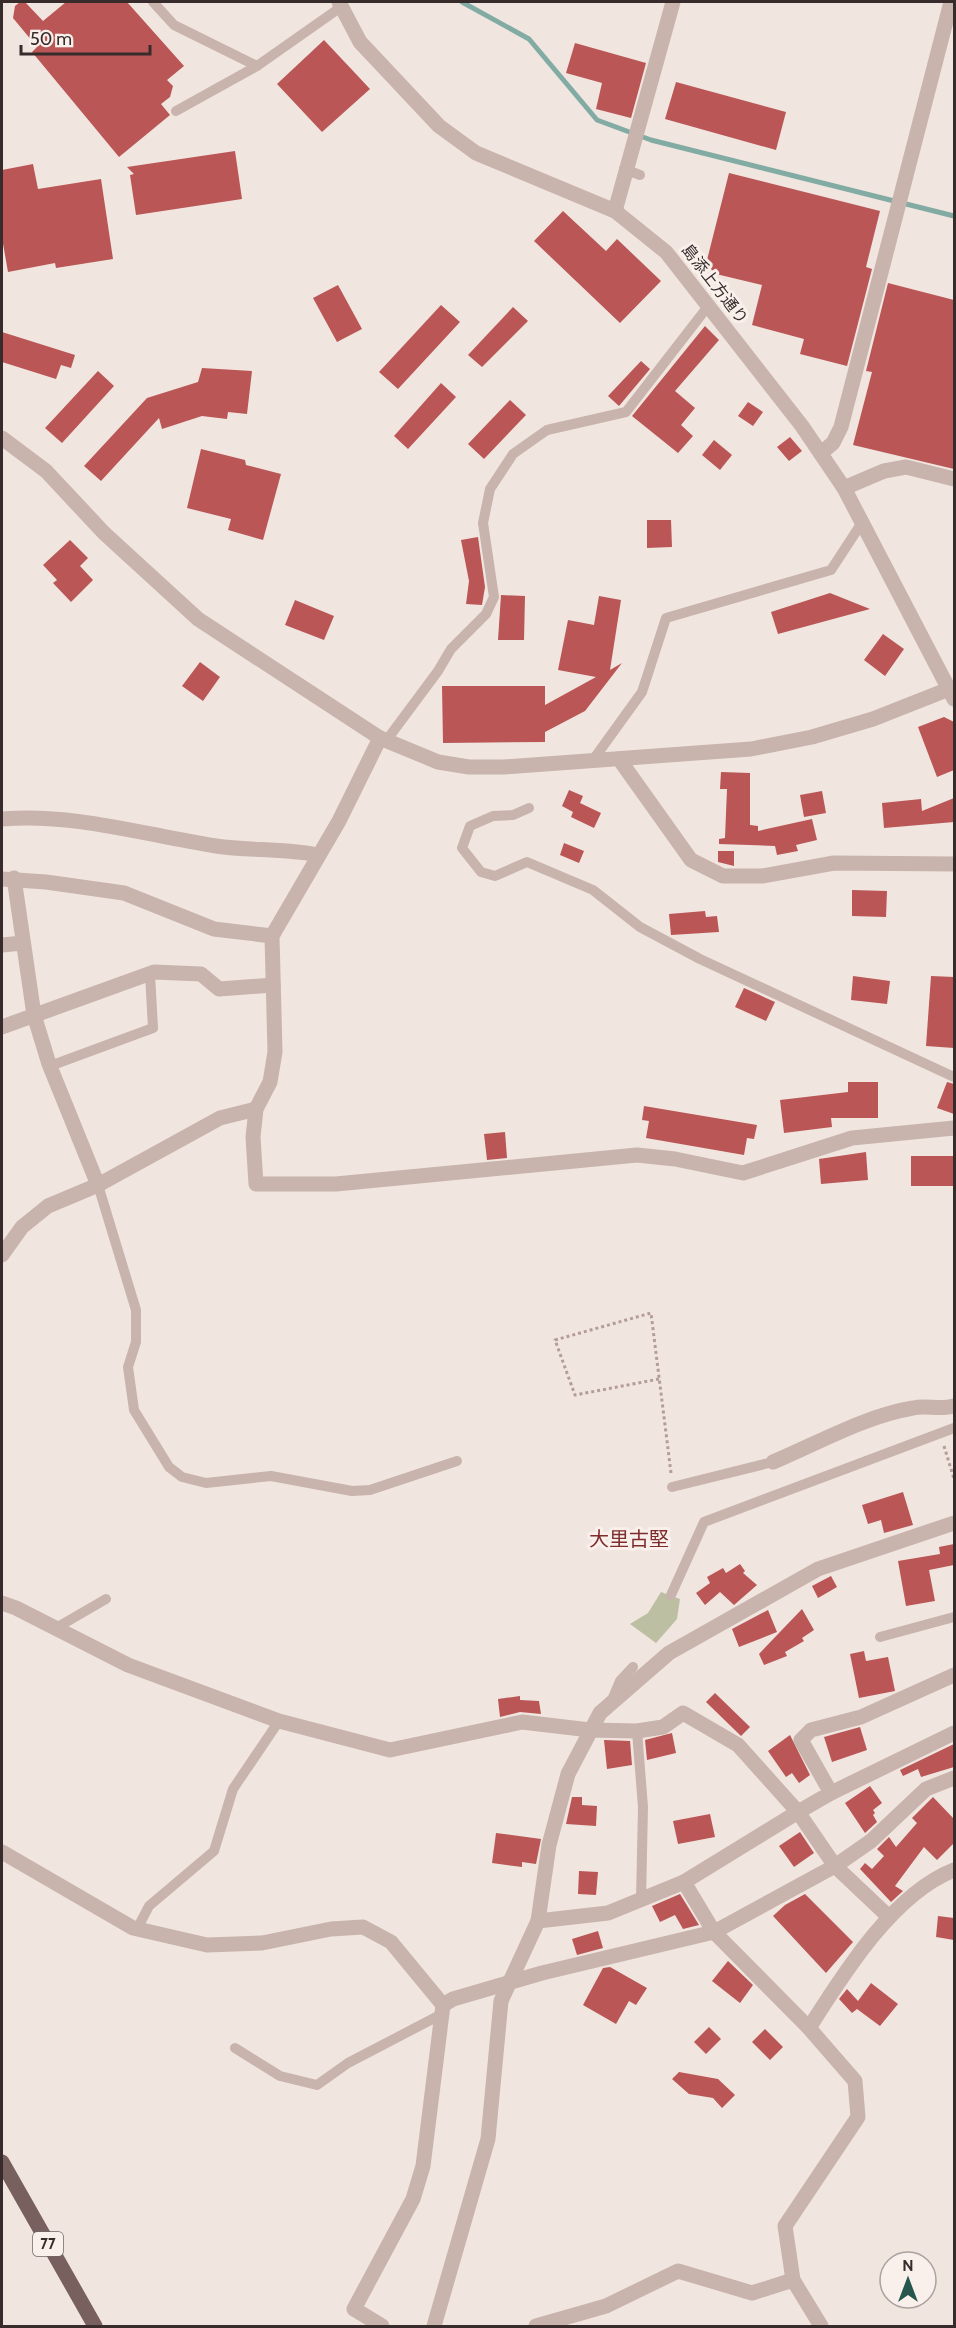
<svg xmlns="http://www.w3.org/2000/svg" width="956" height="2328" viewBox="0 0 956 2328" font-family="Cabin,'Noto Sans JP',sans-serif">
  <rect width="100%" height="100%" fill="#f1e5e0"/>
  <path fill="#bcbfa1" d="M661 1592 680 1599 677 1619 656 1643 630 1624 648 1613Z"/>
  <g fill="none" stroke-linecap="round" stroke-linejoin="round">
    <path stroke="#82aba3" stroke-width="5" d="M462 2 529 39 597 120 651 140 954 216"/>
  </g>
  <g fill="#ba5655">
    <path d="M20 2H25L43 21 66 2H127L184 66 167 80 173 86 170 97 161 104 170 115 119 157 32 52 37 47 13 18 15 6Z"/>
    <path d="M324 40 370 89 322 132 277 84Z"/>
    <path d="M575 43 646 63 631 118 596 109 602 83 566 73Z"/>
    <path d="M676 82 786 112 776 150 665 119Z"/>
    <path d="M235 151 242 199 136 215 130 175 134 174 127 167Z"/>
    <path d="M33 164 38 189 101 179 113 259 56 268 55 263 8 272 2 238V170Z"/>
    <path d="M729 173 880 211 866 267 872 269 847 366 800 354 804 339 752 325 762 285 716 274 706 264Z"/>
    <path d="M563 211 606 251 617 239 661 281 620 323 534 241Z"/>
    <path d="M888 283 954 300V469L853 445 872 372 866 371Z"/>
    <path d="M338 285 362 329 337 342 313 298Z"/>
    <path d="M441 305 460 322 398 389 379 372Z"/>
    <path d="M513 307 528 321 482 367 468 355Z"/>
    <path d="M705 326 719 340 675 391 695 408 681 425 693 436 678 453 632 416Z"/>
    <path d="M2 332 75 355 71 368 61 365 56 379 2 362Z"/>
    <path d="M641 361 650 369 619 406 608 396Z"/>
    <path d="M202 368 252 371 247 414 228 412 227 419 202 416 162 429 159 418 101 481 84 466 147 398 198 382Z"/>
    <path d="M98 371 114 386 62 443 45 428Z"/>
    <path d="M441 383 456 397 408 449 394 436Z"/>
    <path d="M510 400 526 415 484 459 468 444Z"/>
    <path d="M748 402 763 412 753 426 738 416Z"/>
    <path d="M790 437 802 451 789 461 777 447Z"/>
    <path d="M714 440 732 455 720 470 702 455Z"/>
    <path d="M201 449 245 460 246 465 281 474 263 540 228 530 231 519 187 508Z"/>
    <path d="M647 520H671L672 547 647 548Z"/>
    <path d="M478 537 485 587 482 605 466 604 469 581 461 540Z"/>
    <path d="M70 540 88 558 80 566 93 580 71 602 53 583 57 580 43 565Z"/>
    <path d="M830 593 870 609 778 634 771 612Z"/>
    <path d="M501 595 525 596 524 640H498Z"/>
    <path d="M599 596 621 600 610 670 622 663 585 711 545 732V742L443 743 442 686H545V705L596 677 558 670 568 620 594 625Z"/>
    <path d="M295 600 334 616 324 640 285 625Z"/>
    <path d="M883 634 904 649 885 676 864 660Z"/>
    <path d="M200 662 220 677 203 701 182 686Z"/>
    <path d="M944 717 954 722V770L937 777 918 727Z"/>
    <path d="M721 772 750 773V825L758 826V831L812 819 817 840 796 845 798 851 777 855 775 846 719 844V839L725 838 727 789H720Z"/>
    <path d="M569 790 583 796 580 803 601 813 594 828 571 817 573 812 562 806Z"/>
    <path d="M822 791 826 813 804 817 800 795Z"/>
    <path d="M954 798V822L884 828 882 803 921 799 922 811Z"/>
    <path d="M564 843 584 851 579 863 560 855Z"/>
    <path d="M718 851H734V866L718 862Z"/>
    <path d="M852 890 887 891 886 917 852 916Z"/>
    <path d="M705 911 706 917 717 916 719 932 671 935 669 914Z"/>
    <path d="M853 976 890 981 887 1004 851 1000Z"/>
    <path d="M931 976 954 977V1048L926 1046Z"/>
    <path d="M744 988 775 1002 766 1021 735 1007Z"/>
    <path d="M848 1082H878V1118H831L832 1127 784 1133 780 1100 848 1092Z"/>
    <path d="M947 1082 954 1084V1114L937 1108Z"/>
    <path d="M644 1106 757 1125 754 1139 747 1138 744 1155 646 1138 649 1121 642 1120Z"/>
    <path d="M505 1132 507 1158 487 1160 484 1134Z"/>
    <path d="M866 1152 868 1180 821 1184 819 1159Z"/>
    <rect x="911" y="1156" width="43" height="30"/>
    <path d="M903 1492 913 1525 884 1533 881 1520 868 1524 862 1505Z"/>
    <path d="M954 1544V1565L929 1570 935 1601 906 1606 898 1561 940 1554 939 1547Z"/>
    <path d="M740 1564 745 1571 743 1573 757 1585 734 1605 720 1592 705 1605 696 1593 710 1583 707 1577 723 1568 726 1573Z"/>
    <path d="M831 1576 837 1587 818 1598 812 1586Z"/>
    <path d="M802 1609 814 1630 802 1638 804 1641 785 1652 787 1656 764 1665 759 1654Z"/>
    <path d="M768 1610 777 1632 739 1647 732 1629Z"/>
    <path d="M864 1651 866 1661 888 1657 895 1691 859 1698 850 1654Z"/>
    <path d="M715 1693 750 1727 741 1736 706 1702Z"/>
    <path d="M520 1696V1700L539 1701 541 1714 520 1712 500 1717 498 1699Z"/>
    <path d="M860 1727 867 1750 832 1762 824 1737Z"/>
    <path d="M672 1733 676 1753 647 1760 645 1740Z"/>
    <path d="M790 1735 810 1775 799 1783 792 1773 786 1777 768 1751Z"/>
    <path d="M604 1740 630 1741 632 1765 607 1769Z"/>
    <path d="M954 1744V1767L921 1777 918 1769 903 1776 900 1770Z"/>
    <path d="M870 1786 882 1803 873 1810 875 1813 873 1815 877 1822 865 1833 845 1803Z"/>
    <path d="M572 1797H582V1805L597 1806 596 1826 566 1824Z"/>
    <path d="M933 1797 954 1819V1843L937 1860 924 1847 895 1886 903 1891 891 1902 860 1869 865 1863 872 1869 884 1856 877 1849 889 1837 896 1847 917 1823 912 1818Z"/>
    <path d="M710 1814 715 1837 678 1844 673 1821Z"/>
    <path d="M800 1832 814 1853 794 1867 779 1846Z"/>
    <path d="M496 1833 541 1839 536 1864 522 1862V1867L492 1863Z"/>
    <path d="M579 1871 598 1872 596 1895 578 1894Z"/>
    <path d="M680 1894 699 1925 683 1929 675 1915 660 1922 652 1906Z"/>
    <path d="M805 1894 853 1942 826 1973 773 1916 785 1905Z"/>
    <path d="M938 1916 954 1918V1940L936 1937Z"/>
    <path d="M598 1931 603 1948 577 1955 572 1939Z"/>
    <path d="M728 1961 753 1985 740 2003 712 1981Z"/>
    <path d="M610 1967 647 1988 636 2005 629 2001 616 2024 583 2005 603 1968Z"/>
    <path d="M871 1983 898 2004 880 2026 857 2009 852 2013 839 1999 847 1989 858 2001Z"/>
    <path d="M709 2027 721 2039 706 2054 694 2042Z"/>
    <path d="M765 2029 783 2047 770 2060 752 2042Z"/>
    <path d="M679 2072 718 2079 735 2095 722 2108 713 2098 689 2094 672 2079Z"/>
  </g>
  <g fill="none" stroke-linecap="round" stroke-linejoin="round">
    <g stroke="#b49d97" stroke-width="3" stroke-dasharray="3 3" stroke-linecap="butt">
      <path d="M659 1379 575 1395 555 1340 651 1313 671 1473"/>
      <path d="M944 1446 954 1479"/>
    </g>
    <g stroke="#c8b3ad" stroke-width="10">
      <path d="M153 2 174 25 257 66 341 7"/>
      <path d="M176 111 257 66"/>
      <path d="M624 169 640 175"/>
      <path d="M386 741 438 671 451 649 486 614 494 597 483 523 490 489 513 454 547 430 626 412 709 305"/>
      <path d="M593 760 642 692 666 618 831 570 863 521"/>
      <path d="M529 808 513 815 493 816 470 826 462 848 481 872 495 876 527 862 593 890 640 927 700 959 954 1077"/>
      <path d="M50 1066 153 1028 150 974"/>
      <path d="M98 1185 136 1310V1342L128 1367 134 1410 169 1467 182 1477 206 1483 271 1476 352 1491 370 1490 457 1461"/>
      <path d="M672 1487 773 1462"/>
      <path d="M671 1595 704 1522 954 1428"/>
      <path d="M56 1628 106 1599"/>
      <path d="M880 1637 954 1617"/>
      <path d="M612 1700 620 1681 633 1667"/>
      <path d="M637 1731 643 1807 641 1900"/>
      <path d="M137 1929 149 1906 214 1851 233 1789 279 1721"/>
      <path d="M235 2048 280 2076 317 2085 348 2063 442 2014"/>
    </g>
    <g stroke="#c8b3ad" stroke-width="15">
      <path d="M615 211 673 2"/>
      <path d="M821 453 833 443 841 427 951 2"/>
      <path d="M844 488 884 471 906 467 954 479"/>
      <path d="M380 738 339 821 272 936 275 1052 270 1082 256 1109 253 1137 256 1184H336L637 1155 675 1159 743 1173 852 1138 954 1128"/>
      <path d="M619 759 691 860 723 876H762L834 863 954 864"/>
      <path d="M2 819C75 813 145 835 216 846 250 851 284 848 318 855"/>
      <path d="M14 878 34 1015 49 1064 98 1185"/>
      <path d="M2 879 46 882 124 893 214 929 272 936"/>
      <path d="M2 945 23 943"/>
      <path d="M2 1027 154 972 201 974 219 989 273 985"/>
      <path d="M2 1255 22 1227 48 1206 98 1185 220 1118 256 1109"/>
      <path d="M773 1462C818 1443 865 1416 913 1408 927 1405 940 1410 954 1406"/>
      <path d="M2 1603 16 1608 128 1665 279 1721 390 1750 522 1722 590 1730 637 1731 663 1727 683 1713 738 1745 798 1812 831 1793 801 1740 811 1730 861 1717 954 1675"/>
      <path d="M831 1793 954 1733"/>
      <path d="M2 1852 133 1928 207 1945 262 1943 331 1929 363 1927 391 1942 443 2005 453 1999 542 1973 714 1932 835 1866 871 1841 926 1789 954 1778"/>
      <path d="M684 1882 714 1932 809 2028"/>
      <path d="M538 1921 608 1913 684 1882 798 1812 835 1866 889 1917"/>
      <path d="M382 2326 354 2309 413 2199 423 2166 443 2005"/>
      <path d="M434 2326 488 2139 501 2001 538 1921 549 1845 568 1774 600 1713 669 1653 818 1569 954 1523"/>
      <path d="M536 2326 606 2306 678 2271 752 2293 793 2280"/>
      <path d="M821 2326 793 2280 785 2226 858 2117 855 2081 809 2028C844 1973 893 1894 954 1870"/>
    </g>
    <g stroke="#c8b3ad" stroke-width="15">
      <path d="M339 2 360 42 439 126 476 153 615 211 666 252 802 426 844 488 954 699"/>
      <path d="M2 438 46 471 104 533 198 619 380 738 438 762 469 767H504L751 749 812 737 873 719 949 689"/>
    </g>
    <path stroke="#77605e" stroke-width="15" d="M2 2162 95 2326"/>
  </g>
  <g text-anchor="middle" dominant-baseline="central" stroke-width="6" stroke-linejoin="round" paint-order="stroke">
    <rect fill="#f9f0ec" stroke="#716765" stroke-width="1.5" x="33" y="2232" width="30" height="24" rx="4.5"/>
    <g font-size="15" font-weight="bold" fill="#372c2b">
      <text x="48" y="2244">77</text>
    </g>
    <g font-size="16" fill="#372c2b" stroke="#f9f0ec">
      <text transform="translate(715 284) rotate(52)">島添上方通り</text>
    </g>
    <g font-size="20" fill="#7e2d2c" stroke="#f9f0ec">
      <text x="629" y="1539">大里古堅</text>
    </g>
  </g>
  <rect width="956" height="2328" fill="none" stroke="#372c2b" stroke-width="6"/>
  <g transform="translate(908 2280)"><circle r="28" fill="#f9f0ec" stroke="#aba29f" stroke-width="1.5"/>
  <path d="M0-4.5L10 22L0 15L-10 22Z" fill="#25554c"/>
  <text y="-9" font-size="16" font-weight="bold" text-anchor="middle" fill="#372c2b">N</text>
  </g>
  <path d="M21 45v9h129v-9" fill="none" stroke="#372c2b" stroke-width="3"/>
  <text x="30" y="45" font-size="18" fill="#372c2b" stroke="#f9f0ec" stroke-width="4.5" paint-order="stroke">50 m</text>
</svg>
